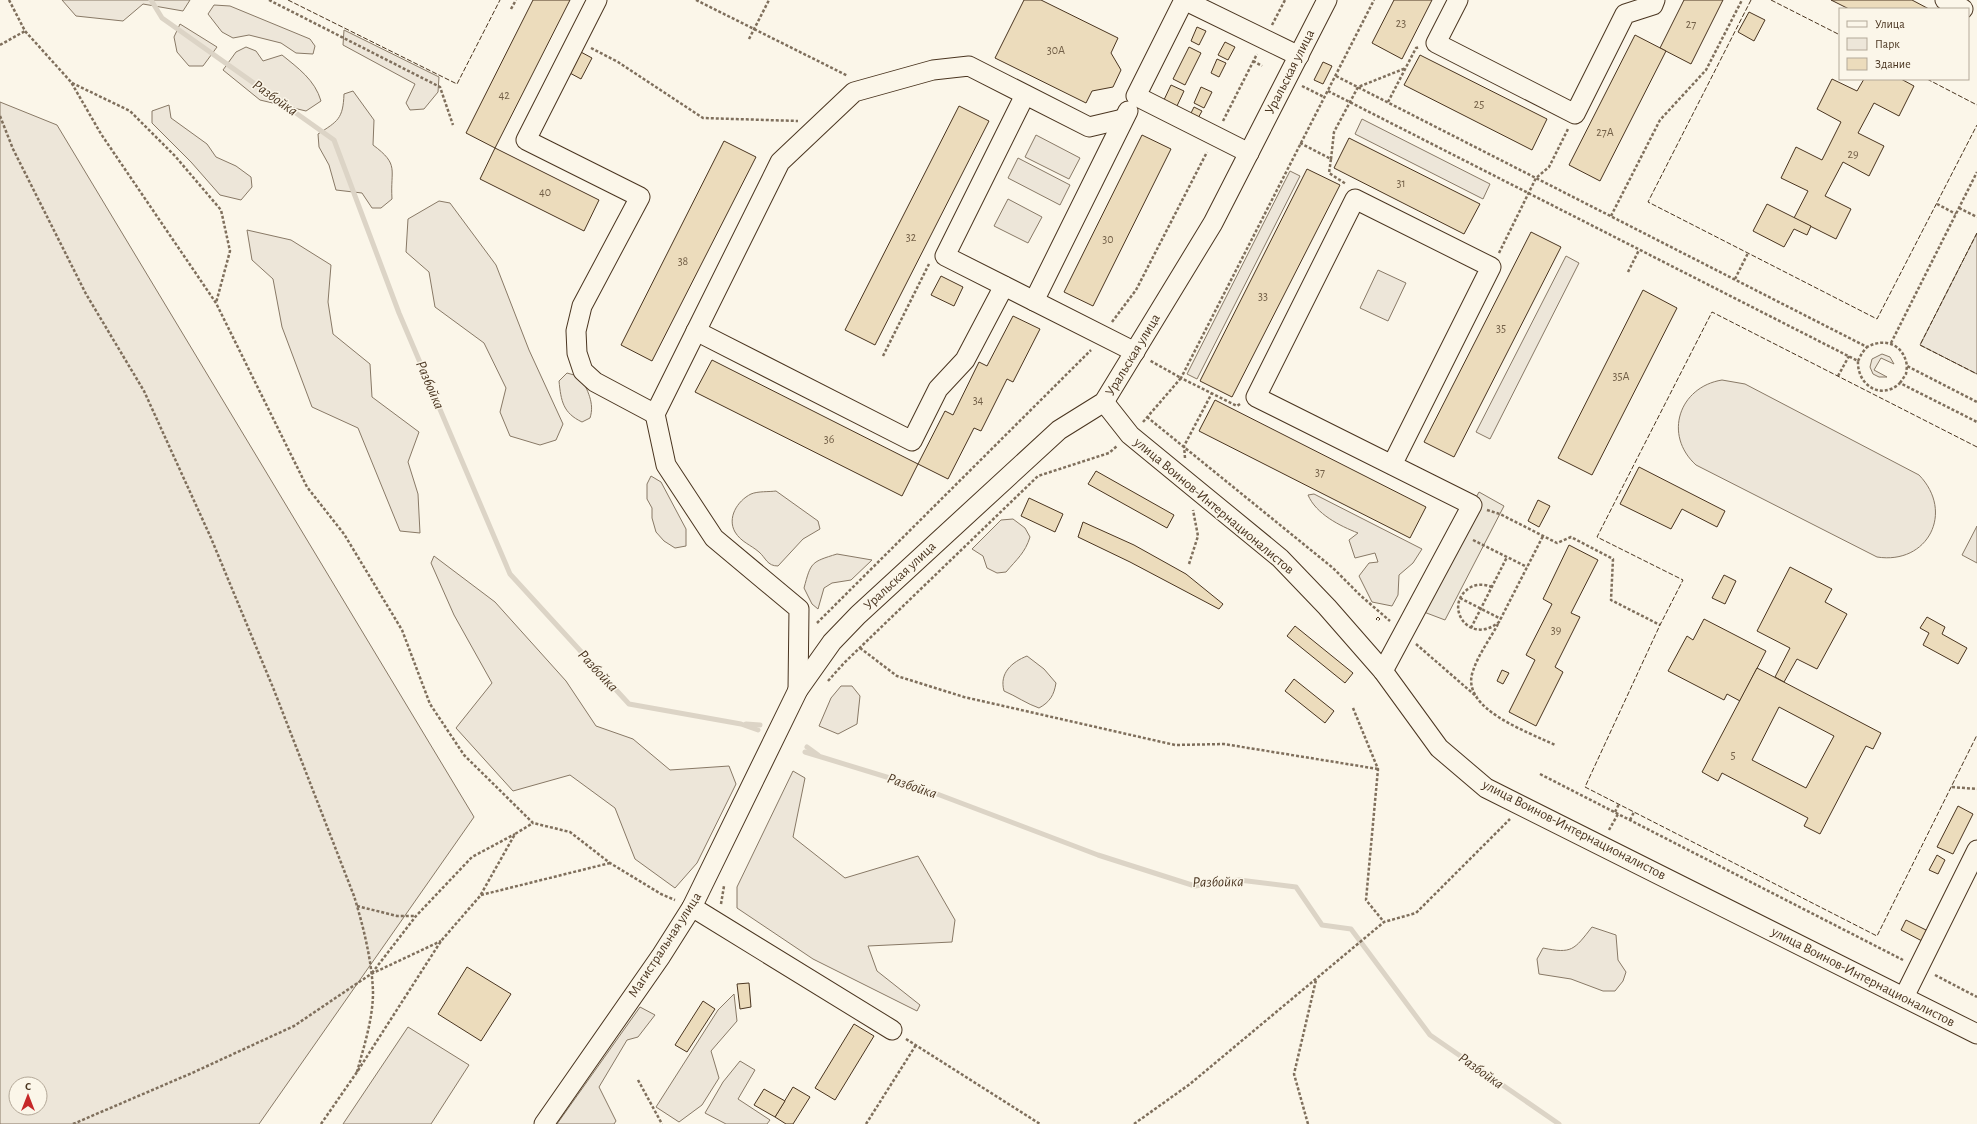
<svg xmlns="http://www.w3.org/2000/svg" width="1977" height="1124" viewBox="0 0 1977 1124" font-family="'Alegreya Sans',sans-serif">
  <rect width="100%" height="100%" fill="#fbf6e9"/>
  <g fill="#ede6d9" stroke="#887966" fill-rule="evenodd">
    <path d="M62 0H190L183 11 143 4 123 21 76 16Z"/>
    <path d="M214 5 230 6 310 39 315 46 313 54 296 53 281 43 249 35 233 38 222 32 208 14Z"/>
    <path d="M180 24 217 47 203 66H189L177 52 174 37Z"/>
    <path d="M344 30 439 77 438 92 424 109 410 110 406 103 415 84 343 45Z"/>
    <path d="M246 47 256 51 263 61 282 55C298 68 315 80 321 101L306 111 260 100 223 70 236 52Z"/>
    <path d="M353 91 374 120 373 145C400 165 390 169 392 199L381 208H372L362 193 336 190 329 165 319 147 318 134C338 121 343 119 344 94Z"/>
    <path d="M0 102 57 125 474 817 259 1124H0ZM16 1084H40V1108H16Z"/>
    <path d="M169 105 171 118 207 144 216 157 236 166 251 177 252 187 241 200 220 195 191 162 152 123V111Z"/>
    <path d="M1362 119 1490 184 1483 199 1355 134Z"/>
    <path d="M1036 135 1080 158 1069 179 1025 157Z"/>
    <path d="M1018 158 1070 185 1060 205 1008 178Z"/>
    <path d="M1290 171 1300 176 1197 379 1187 374Z"/>
    <path d="M1008 199 1042 217 1028 243 994 226Z"/>
    <path d="M439 201 450 203 496 265 529 350 563 424 556 440 540 445 510 436 500 412 506 388 484 343 435 307 429 272 406 252 408 219Z"/>
    <path d="M247 230 291 240 331 265 328 302 333 334 370 364 372 397 419 432 408 462 418 494 420 533 400 531 358 428 312 407 282 327 273 279 252 260Z"/>
    <path d="M1977 233V374L1920 345Z"/>
    <path d="M1566 256 1579 263 1490 439 1476 432Z"/>
    <path d="M1378 270 1406 283 1388 321 1360 308Z"/>
    <path d="M1882 354 1890 357 1894 364 1881 358 1874 370 1887 377H1879L1873 374 1870 367 1872 359Z"/>
    <path d="M567 373 581 377C587 390 595 403 590 418L582 422C563 413 561 401 559 381Z"/>
    <path d="M1722 380 1745 384 1919 475C1955 512 1928 565 1877 557L1696 465C1663 435 1679 387 1722 380Z"/>
    <path d="M651 476 661 482 686 529V546L675 548 664 541 656 532 652 518V508L647 499V484Z"/>
    <path d="M776 491 818 521 820 529 803 539 778 566C767 566 766 558 759 552 751 545 741 542 735 532 727 518 737 501 751 494 758 491 769 492 776 491Z"/>
    <path d="M1314 494 1422 549 1413 563 1399 575 1398 595 1392 606 1372 602 1359 576 1369 563 1378 562 1375 553 1355 558 1349 540 1358 533C1340 526 1316 514 1308 495Z"/>
    <path d="M1013 519 1025 528 1030 537C1025 553 1017 559 1006 572L997 573 987 568 983 556 972 549 1001 520Z"/>
    <path d="M1977 526V563L1962 555Z"/>
    <path d="M837 554 872 560 851 580 832 583 824 588 818 609 812 604 804 588C811 562 811 562 837 554Z"/>
    <path d="M434 556 495 602 566 681 596 726 633 739 670 770 729 766 736 784 697 863 675 888 635 859 615 808 570 775 513 791 456 728 492 683 454 615 431 563Z"/>
    <path d="M1027 656 1044 669 1056 683C1054 695 1050 702 1039 708 1027 704 1016 696 1004 691 999 673 1012 662 1027 656Z"/>
    <path d="M841 686H852L860 696 857 724 838 734 819 726 831 698Z"/>
    <path d="M793 771 805 778 793 837 845 878 918 856 955 920 952 942 868 946 877 971 920 1005 917 1011 813 959 737 908V887Z"/>
    <path d="M1592 927 1616 935 1618 960 1626 972 1623 981 1615 991H1603L1571 979 1539 974 1537 959 1543 948C1572 954 1574 950 1592 927Z"/>
    <path d="M734 994 737 1021 711 1051 719 1078 702 1105 679 1122 656 1107 718 1010Z"/>
    <path d="M640 1007 655 1015 638 1037 627 1040 599 1087 616 1121 614 1124H557Z"/>
    <path d="M408 1027 469 1065 431 1124H343Z"/>
    <path d="M740 1061 755 1070 738 1099 770 1120 767 1124H726L705 1113 723 1082Z"/>
  </g>
  <path fill="#ede7d9" stroke="#887966" d="M1479 492 1504 506 1445 620 1416 609Z"/>
  <g fill="none" stroke-linecap="round" stroke-linejoin="round">
    <g stroke="#dcd4c6" stroke-width="5">
      <path d="M151 0 162 18 334 140 399 313 510 574 629 704 741 724 758 730"/>
      <path d="M746 724 760 725"/>
      <path d="M807 747 818 755"/>
      <path d="M805 752 916 786 1098 855 1195 886 1239 880 1296 887 1322 925 1351 929 1430 1035 1559 1124"/>
    </g>
  </g>
  <g fill="#ecdcbc" stroke="#4a3520" fill-rule="evenodd">
    <path d="M533 0H570L495 148 466 133Z"/>
    <path d="M1024 0H1041L1118 38 1111 53 1121 70 1113 87 1092 91 1086 103 995 58Z"/>
    <path d="M1394 0H1432L1402 59 1372 43Z"/>
    <path d="M1684 0H1723L1691 64 1660 48Z"/>
    <path d="M1831 0H1912L1929 9H1849Z"/>
    <path d="M1749 12 1765 20 1754 41 1738 32Z"/>
    <path d="M1197 27 1206 31 1199 45 1191 41Z"/>
    <path d="M1635 35 1666 51 1600 181 1569 165Z"/>
    <path d="M1225 42 1235 47 1228 60 1218 55Z"/>
    <path d="M1189 47 1201 53 1185 85 1173 79Z"/>
    <path d="M579 51 592 58 581 79 568 72Z"/>
    <path d="M1420 55 1547 119 1532 150 1404 85Z"/>
    <path d="M1217 59 1226 63 1219 77 1211 73Z"/>
    <path d="M1323 62 1332 66 1323 84 1314 80Z"/>
    <path d="M1832 79 1857 91 1864 79H1901L1914 86 1899 116 1874 103 1858 133 1884 146 1869 176 1843 162 1825 196 1851 209 1836 239 1794 218 1808 191 1781 178 1796 147 1822 160 1841 122 1817 109Z"/>
    <path d="M1171 85 1184 91 1176 108 1163 102Z"/>
    <path d="M1201 87 1212 92 1204 108 1194 103Z"/>
    <path d="M959 106 989 121 875 345 845 330Z"/>
    <path d="M1194 107 1202 111 1197 120 1189 117Z"/>
    <path d="M1142 135 1171 149 1093 306 1064 292Z"/>
    <path d="M1349 138 1480 204 1464 234 1334 168Z"/>
    <path d="M724 141 756 157 652 361 621 345Z"/>
    <path d="M495 148 599 200 584 231 480 179Z"/>
    <path d="M1307 169 1340 185 1232 397 1200 381Z"/>
    <path d="M1767 204 1811 226 1807 235 1794 229 1784 247 1753 231Z"/>
    <path d="M1531 232 1561 247 1454 457 1424 442Z"/>
    <path d="M941 276 963 287 954 306 931 295Z"/>
    <path d="M1643 290 1677 308 1592 475 1558 458Z"/>
    <path d="M1013 316 1040 329 1013 382 1007 379 981 431 974 428 948 479 918 464 945 411 953 415 979 362 987 366Z"/>
    <path d="M712 360 918 464 902 496 695 392Z"/>
    <path d="M1215 400 1426 507 1410 538 1199 431Z"/>
    <path d="M1639 467 1725 511 1717 527 1682 509 1671 529 1620 504Z"/>
    <path d="M1096 471 1174 515 1167 528 1088 484Z"/>
    <path d="M1029 498 1063 514 1055 532 1021 516Z"/>
    <path d="M1538 500 1550 506 1539 527 1528 521Z"/>
    <path d="M1083 522 1134 545 1186 574 1223 604 1219 609 1130 562 1078 537Z"/>
    <path d="M1569 545 1598 560 1571 613 1580 617 1555 667 1563 672 1536 726 1509 712 1535 660 1526 655 1552 604 1543 599Z"/>
    <path d="M1790 567 1832 589 1825 602 1847 614 1817 669 1797 659 1784 682 1775 677 1790 648 1757 631Z"/>
    <path d="M1724 575 1736 581 1725 604 1712 598Z"/>
    <path d="M1927 617 1945 627 1942 634 1967 648 1958 664 1923 645 1929 633 1920 628Z"/>
    <path d="M1704 619 1766 651 1740 701 1727 694 1724 700 1668 671 1687 636 1693 640Z"/>
    <path d="M1295 626 1353 673 1345 683 1287 636Z"/>
    <path d="M1757 668 1881 733 1873 749 1866 746 1820 834 1804 826 1808 818 1722 773 1718 781 1702 772ZM1779 707 1834 736 1806 788 1752 760Z"/>
    <path d="M1502 670 1509 673 1503 684 1497 681Z"/>
    <path d="M1294 679 1334 711 1325 723 1285 691Z"/>
    <path d="M1958 806 1973 814 1953 854 1937 847Z"/>
    <path d="M1937 855 1945 860 1938 874 1929 870Z"/>
    <path d="M1906 920 1928 931 1922 941 1901 930Z"/>
    <path d="M467 967 511 994 481 1041 438 1014Z"/>
    <path d="M749 983 751 1007 740 1009 737 984Z"/>
    <path d="M703 1001 715 1009 687 1052 675 1045Z"/>
    <path d="M854 1024 874 1036 835 1100 815 1088Z"/>
    <path d="M793 1087 810 1097 793 1124H786L775 1117Z"/>
    <path d="M764 1089 785 1101 775 1117 754 1105Z"/>
  </g>
  <g fill="none" stroke-linecap="round" stroke-linejoin="round">
    <defs>
      <g id="minor">
        <path d="M597 0 526 140 640 197 582 306 576 331 577 353 583 371 595 382 655 414"/>
        <path d="M1184 0 1136 96 1249 153"/>
        <path d="M1184 0 1299 56"/>
        <path d="M1458 0 1436 43 1575 114 1625 14 1653 5 1655 0"/>
        <path d="M1945 0 1963 9"/>
        <path d="M1025 95 945 256 1135 352"/>
        <path d="M1034 301 1128 111"/>
        <path d="M696 331 912 441 938 389 965 360 1004 286"/>
        <path d="M1104 402 1130 435 1280 558 1327 607 1383 671 1439 748 1486 788 1977 1034"/>
        <path d="M1383 671 1472 505 1256 397 1355 199 1491 267 1392 465"/>
        <path d="M798 690 799 609 714 538 666 465 655 414 780 162 854 92 933 70 969 66 1089 127 1123 119"/>
        <path d="M692 907 892 1030"/>
        <path d="M1904 997 1977 850"/>
        <path d="M544 1124 661 956 692 907 798 690 832 642 858 615 1059 430 1104 402 1213 223 1327 0"/>
      </g>
    </defs>
    <use href="#minor" stroke="#4a3520" stroke-width="21"/>
    <g stroke="#7f6f5c" stroke-width="2.5" stroke-dasharray="3 2" stroke-linecap="butt">
      <path d="M9 0 25 31 71 82 101 134 216 303 307 487 344 534 402 630 430 704 464 755 533 823 570 832 610 863 661 894 675 900"/>
      <path d="M269 0 440 87 453 125"/>
      <path d="M696 0 848 76"/>
      <path d="M511 9 516 0"/>
      <path d="M1272 25 1285 0"/>
      <path d="M749 39 769 0"/>
      <path d="M0 45 25 31"/>
      <path d="M591 48 618 62 703 118 798 121"/>
      <path d="M1253 61 1262 66"/>
      <path d="M1336 76 1867 347C1886 337 1904 345 1907 366L1977 402"/>
      <path d="M72 83 130 111 175 156 221 210 230 251 216 303"/>
      <path d="M1302 86 1324 97"/>
      <path d="M1328 91 1858 361C1857 385 1881 401 1900 383L1977 422"/>
      <path d="M1388 102 1416 48 1420 47"/>
      <path d="M0 116 13 149 86 294 144 391 211 538 274 690 354 896C363 925 372 961 373 992 373 1019 364 1046 357 1072"/>
      <path d="M1223 121 1257 54"/>
      <path d="M1300 143 1331 159 1329 173 1346 184"/>
      <path d="M1331 159 1334 132 1358 87 1406 68"/>
      <path d="M1937 204 1956 214"/>
      <path d="M1959 208 1977 217"/>
      <path d="M1611 216 1660 120 1706 70 1742 0"/>
      <path d="M1499 253 1536 178 1549 167 1568 129"/>
      <path d="M1628 272 1639 250"/>
      <path d="M1735 279 1748 253"/>
      <path d="M1112 322 1136 290 1207 152"/>
      <path d="M1891 343 1977 172"/>
      <path d="M883 356 929 264"/>
      <path d="M1858 361 1862 353 1867 347"/>
      <path d="M1838 376 1849 356"/>
      <path d="M1900 383 1906 374 1907 366"/>
      <path d="M1240 404 1237 406 1181 378 1374 0"/>
      <path d="M1147 417 1333 568 1361 596 1390 621"/>
      <path d="M1143 422 1181 378 1149 360"/>
      <path d="M1185 458 1184 446 1212 393"/>
      <path d="M1487 510 1500 514 1557 543 1571 537 1613 559 1611 600 1660 625"/>
      <path d="M1473 540 1527 567"/>
      <path d="M1189 564 1198 536 1193 510"/>
      <path d="M1492 587C1485 584 1477 584 1471 587 1441 604 1469 647 1499 622L1543 536"/>
      <path d="M1460 598 1501 619"/>
      <path d="M817 623 1091 350"/>
      <path d="M1498 624C1490 639 1478 655 1473 671 1459 709 1529 732 1555 745"/>
      <path d="M1471 628 1507 557"/>
      <path d="M1416 644 1477 697"/>
      <path d="M860 648 897 676 964 697 1175 745 1224 744 1378 769"/>
      <path d="M828 681 844 663 1038 476 1109 453 1117 446"/>
      <path d="M1353 708 1378 769 1366 900 1384 922"/>
      <path d="M1540 774 1903 960"/>
      <path d="M1952 787 1977 789"/>
      <path d="M1615 812 1619 804"/>
      <path d="M1630 820 1634 812"/>
      <path d="M1609 830 1618 814"/>
      <path d="M481 895 610 863"/>
      <path d="M721 904 724 886"/>
      <path d="M357 906 397 916H415"/>
      <path d="M372 973 416 916 472 857 515 834"/>
      <path d="M1935 975 1977 997"/>
      <path d="M906 1039 1040 1124"/>
      <path d="M638 1080 662 1124"/>
      <path d="M73 1124 192 1073 294 1026 371 974 441 941"/>
      <path d="M321 1124 357 1072 441 941 480 896 515 834 533 823"/>
      <path d="M866 1124 916 1045"/>
      <path d="M1134 1124 1190 1084 1384 922 1416 913 1510 819"/>
      <path d="M1308 1124 1294 1074 1316 980"/>
    </g>
    <use href="#minor" stroke="#fbf6e9" stroke-width="19"/>
    <g stroke="#4a3520" stroke-width="1" stroke-dasharray="5 2" stroke-linecap="butt">
      <path d="M288 0 457 84 500 0"/>
      <path d="M1751 0 1648 202 1877 319 1977 125"/>
      <path d="M1771 0 1840 35"/>
      <path d="M1927 79 1977 105"/>
      <path d="M1977 233 1920 345 1977 374"/>
      <path d="M1977 447 1712 312 1597 537 1683 580 1660 625 1585 787 1877 936 1977 735"/>
      <path d="M1378 617 1380 619 1378 621 1376 619Z"/>
    </g>
  </g>
  <g text-anchor="middle" dominant-baseline="central" stroke-width="3" stroke-linejoin="round" paint-order="stroke">
    <g font-size="12" fill="#725f47">
      <text x="1401" y="23">23</text>
      <text x="1691" y="24">27</text>
      <text x="1056" y="50">30А</text>
      <text x="504" y="95">42</text>
      <text x="1479" y="104">25</text>
      <text x="1605" y="132">27А</text>
      <text x="1853" y="154">29</text>
      <text x="1401" y="183">31</text>
      <text x="545" y="192">40</text>
      <text x="911" y="237">32</text>
      <text x="1108" y="239">30</text>
      <text x="683" y="261">38</text>
      <text x="1263" y="296">33</text>
      <text x="1501" y="328">35</text>
      <text x="1621" y="376">35А</text>
      <text x="978" y="400">34</text>
      <text x="829" y="439">36</text>
      <text x="1320" y="472">37</text>
      <text x="1556" y="630">39</text>
      <text x="1733" y="755">5</text>
    </g>
    <g font-size="14" fill="#4a3520" stroke="#fbf6e9">
      <text transform="translate(1290 72) rotate(-63)">Уральская улица</text>
      <text transform="translate(1133 355) rotate(-59)">Уральская улица</text>
      <text transform="translate(1214 506) rotate(40)">улица Воинов-Интернационалистов</text>
      <text transform="translate(900 576) rotate(-43)">Уральская улица</text>
      <text transform="translate(1574 830) rotate(27)">улица Воинов-Интернационалистов</text>
      <text transform="translate(665 945) rotate(-57)">Магистральная улица</text>
      <text transform="translate(1863 977) rotate(27)">улица Воинов-Интернационалистов</text>
    </g>
    <g font-size="15" font-style="italic" fill="#4a3520" stroke="#fbf6e9">
      <text transform="translate(275 98) rotate(35)">Разбойка</text>
      <text transform="translate(430 385) rotate(67)">Разбойка</text>
      <text transform="translate(598 671) rotate(47)">Разбойка</text>
      <text transform="translate(912 786) rotate(19)">Разбойка</text>
      <text transform="translate(1218 882) rotate(-1)">Разбойка</text>
      <text transform="translate(1481 1071) rotate(35)">Разбойка</text>
    </g>
  </g>
  <rect x="1839" y="8" width="130" height="72" fill="#fbf6e9" stroke="#b4a999"/>
  <rect x="1847" y="21" width="20" height="6" fill="#fbf6e9" stroke="#b4a999"/>
  <text x="1875" y="28" font-size="12" fill="#4a3520">Улица</text>
  <rect x="1847" y="38" width="20" height="12" fill="#ede6d9" stroke="#b4a999"/>
  <text x="1875" y="48" font-size="12" fill="#4a3520">Парк</text>
  <rect x="1847" y="58" width="20" height="12" fill="#ecdcbc" stroke="#b4a999"/>
  <text x="1875" y="68" font-size="12" fill="#4a3520">Здание</text>
  <g transform="translate(28 1096)"><circle r="19" fill="#fbf6e9" stroke="#b4a999"/>
  <path d="M0-3L7 15L0 10L-7 15Z" fill="#c62828"/>
  <text y="-6" font-size="11" font-weight="bold" text-anchor="middle" fill="#4a3520">С</text>
  </g>
</svg>
